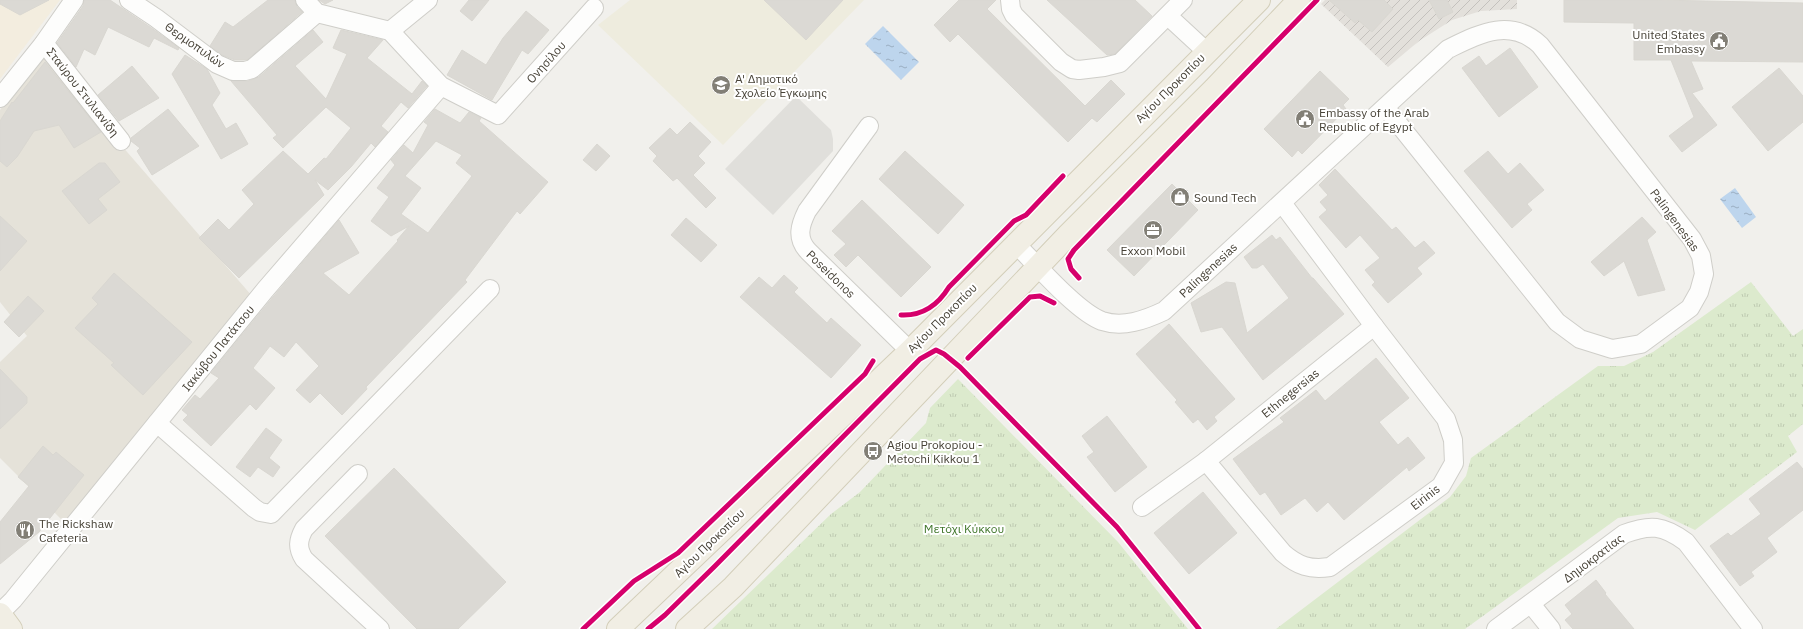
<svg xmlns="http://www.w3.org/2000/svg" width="1803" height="629" viewBox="0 0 1803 629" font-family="'IBM Plex Sans',sans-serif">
  <defs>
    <pattern id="industrial-furrows" width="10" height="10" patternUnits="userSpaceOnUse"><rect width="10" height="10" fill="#e3e0db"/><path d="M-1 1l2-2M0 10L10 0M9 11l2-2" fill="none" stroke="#c4c1bd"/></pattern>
    <pattern id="park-tufts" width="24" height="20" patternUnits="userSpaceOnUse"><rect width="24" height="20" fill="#dceacd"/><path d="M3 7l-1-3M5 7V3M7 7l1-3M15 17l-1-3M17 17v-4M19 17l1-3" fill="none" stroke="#becab1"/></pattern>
    <pattern id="water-ripples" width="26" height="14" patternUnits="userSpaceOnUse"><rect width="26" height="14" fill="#bdd5ed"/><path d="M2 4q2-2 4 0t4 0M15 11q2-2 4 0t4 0" fill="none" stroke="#9baec1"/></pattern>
  </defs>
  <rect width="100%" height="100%" fill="#f1f0ec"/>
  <path fill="#e5e2d9" d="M43 55 252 296 64 522 0 458V362L27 336 0 302V110Z"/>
  <path fill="#f3eddf" d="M0 0H60L0 79Z"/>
  <path fill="url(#industrial-furrows)" d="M1325 0H1517V9L1481 11 1452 20 1419 41 1388 67 1321 4Z"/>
  <path fill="#eeecde" d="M630 0H864L723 145 598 25Z"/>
  <g fill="url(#park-tufts)">
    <path d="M1751 282 1793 336 1803 329V424L1788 436 1797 452 1695 530 1657 512 1618 518 1465 629H1276L1450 497 1466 476 1471 458 1598 366H1624L1653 352Z"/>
    <path d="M958 379 1118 542 1188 629H712L831 514 860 492 926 423 930 408Z"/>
  </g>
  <path fill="#e0dfdb" d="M796 96 831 130 833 139V151L773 215 725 169Z"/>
  <g fill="url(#water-ripples)">
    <path d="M883 26 919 62 901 80 865 44Z"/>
    <path d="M1735 188 1756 217 1742 228 1720 199Z"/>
  </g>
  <g fill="#dbd9d4" stroke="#d9d7d1" fill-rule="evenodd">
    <path d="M0 0H49L20 15 0 4Z"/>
    <path d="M84 0H110L150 27 179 48 178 50 154 38 149 47 108 27 95 55 84 49 76 67 57 43 83 6Z"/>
    <path d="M268 0H295L297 7 302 12 247 60H235L222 55 210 46 225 22 233 27Z"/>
    <path d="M319 0H333L325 4Z"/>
    <path d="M469 0H489L472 21 460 11Z"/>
    <path d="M764 0H843L806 40Z"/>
    <path d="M959 0H996L987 9 1085 106 1111 80 1125 94 1097 122 1092 118 1068 142 958 34 950 42 934 25Z"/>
    <path d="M1047 0H1135L1152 16 1115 54 1107 55Z"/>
    <path d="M1329 0H1384L1393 9 1372 32 1358 20 1355 23Z"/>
    <path d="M1429 0H1447L1453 12 1439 19Z"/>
    <path d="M1564 0H1657L1803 3V62L1691 61 1703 89 1692 93 1717 125 1682 152 1669 136 1694 117 1671 60H1634V23L1564 22Z"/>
    <path d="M526 11 549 30 528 54 522 50 492 100 447 75 462 50 486 65 503 38Z"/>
    <path d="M313 30 323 42 295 66 326 99 347 54 333 48 341 30 383 40 367 58 412 94 422 81 427 86 408 108 401 102 381 126 388 132 375 147 371 143 351 167 328 190 315 180 324 195 239 278 199 238 218 219 229 230 254 204 242 190 283 151 308 174 324 158 326 159 351 128 326 107 283 148 273 138 277 135 231 81H248L259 77Z"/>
    <path d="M1510 48 1538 87 1499 117 1462 68 1479 56 1486 66Z"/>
    <path d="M185 55 207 69 220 93 212 105 226 129 236 123 248 144 221 159 172 74Z"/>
    <path d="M45 62 101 132 74 148 59 125 34 131 17 157 7 167 0 161V121L12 102 13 103Z"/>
    <path d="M132 66 159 98 119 121 98 95Z"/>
    <path d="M1779 68 1803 96V122L1768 151 1732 107Z"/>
    <path d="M1320 71 1349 99 1343 105 1346 109 1302 154 1298 150 1292 157 1264 129Z"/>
    <path d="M168 109 199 146 152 175 137 151 140 148 131 141V138Z"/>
    <path d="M435 109 460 123 469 112 481 118 479 121 548 182 520 214 517 211 465 280 467 282 366 387 367 389 342 415 320 393 310 403 296 390 319 366 296 342 284 357 270 346 253 368 275 388 256 410 250 404 211 446 183 420 188 415 182 410 195 395 200 399 219 378 211 373 273 297 339 220 359 253 323 273 349 295 398 241 397 240 409 226 391 236 371 221 389 197 377 188 395 165 391 160 404 145 413 153 428 125 424 122ZM436 141 462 155 456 163 472 176 428 233 401 214 421 188 405 176Z"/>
    <path d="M690 122 711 142 698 156 705 163 693 175 716 198 706 208 677 178 673 181 653 161 657 156 649 148 670 128 677 135Z"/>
    <path d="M597 144 610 156 596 171 583 160Z"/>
    <path d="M905 151 964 205 938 234 879 179Z"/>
    <path d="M1488 151 1508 174 1520 163 1544 190 1527 204 1532 210 1512 228 1464 171Z"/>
    <path d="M99 163H105L120 182 98 199 107 210 89 224 62 191Z"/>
    <path d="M1335 169 1392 230 1396 227 1415 248 1424 241 1435 253 1417 268 1422 274 1388 303 1372 285 1375 282 1365 270 1380 258 1360 235 1346 248 1319 217 1327 210 1320 202 1328 195 1319 185Z"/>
    <path d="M1172 184 1198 210 1134 276 1107 250Z"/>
    <path d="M862 200 931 267 901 297 858 255 846 267 834 255 846 244 832 231Z"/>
    <path d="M0 216 27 241 0 271Z"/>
    <path d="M1642 217 1656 232 1647 240 1665 290 1638 296 1624 261 1604 276 1591 262Z"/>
    <path d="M686 218 717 245 701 262 671 235Z"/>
    <path d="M1272 235 1276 240 1280 237 1312 278H1313L1344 314 1263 380 1222 327 1201 332 1191 303 1226 282 1235 283 1247 333 1289 298 1263 264 1257 268H1252L1244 257Z"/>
    <path d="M114 273 192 342 143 395 111 365 114 363 75 328 98 304 92 298Z"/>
    <path d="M784 275 798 288 794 292 827 323 831 318 861 345 831 378 740 297 759 277 772 288Z"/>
    <path d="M28 296 44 311 19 337 4 322Z"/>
    <path d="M1169 324 1235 399 1214 417 1217 421 1207 430 1198 419 1193 423 1175 402 1177 400 1136 354Z"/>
    <path d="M1376 358 1409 398 1379 422 1398 445 1408 437 1425 458 1409 471 1407 467 1344 520 1328 502 1317 512 1305 498 1281 515 1265 492 1260 495 1233 459 1284 422 1280 418 1316 390 1325 401Z"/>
    <path d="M0 369 27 397V403L0 429Z"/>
    <path d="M1107 416 1147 467 1115 492 1087 457 1094 452 1082 436Z"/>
    <path d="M266 428 282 440 269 458 280 467 273 477 258 467 250 477 236 467Z"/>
    <path d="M43 446 53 455 56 452 84 475 39 532 0 564V522L29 486 18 477Z"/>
    <path d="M1797 462 1803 469V510L1767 538 1777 552 1751 572 1754 576 1740 586 1710 546 1728 533 1731 536 1761 514 1749 499Z"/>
    <path d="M394 468 506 582 458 629H417L325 536Z"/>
    <path d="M1203 492 1237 533 1189 574 1154 533Z"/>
    <path d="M1596 580 1606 593 1605 594 1634 629H1573L1565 620 1572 614 1565 605Z"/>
  </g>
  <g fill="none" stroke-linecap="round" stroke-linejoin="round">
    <defs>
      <g id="minor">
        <path d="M129 0 156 18 217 64 233 71H245L252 69 317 13"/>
        <path d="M305 0 317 13 390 31 441 86 498 115 594 8"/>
        <path d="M1010 0 1011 9 1014 15 1061 62 1072 69 1079 70 1104 67 1120 63 1183 0"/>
        <path d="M1168 16 1207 52"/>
        <path d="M390 31 428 0"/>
        <path d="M44 43 121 141"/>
        <path d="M0 98 44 43 74 0"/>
        <path d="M869 126 807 211C800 225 796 238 808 251L910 351"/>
        <path d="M1015 243C1035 263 1077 312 1102 321 1123 328 1145 320 1164 311L1448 49C1479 34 1510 17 1540 45L1692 239 1701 256 1704 274 1699 292 1690 308 1641 344 1612 349 1580 339 1557 322 1385 107"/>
        <path d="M157 423 254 508 260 512 271 514 490 289"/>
        <path d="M1206 461 1283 553C1298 566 1310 570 1330 567L1441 486 1454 463 1453 440 1446 419 1374 326 1282 203"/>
        <path d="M358 474 304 529C298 540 297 548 304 559L380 629"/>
        <path d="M1142 507 1206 461 1374 326"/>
        <path d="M1531 604 1551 629"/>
        <path d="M0 613 13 600 265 290 441 86"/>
        <path d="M1496 629 1624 534C1650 524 1663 525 1686 542L1753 629"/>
      </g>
      <g id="major">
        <path d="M0 614 11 629"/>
        <path d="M618 629 910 351 1259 0"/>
        <path d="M687 629 733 587 1068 235 1214 89 1299 0"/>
      </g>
    </defs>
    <use href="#minor" stroke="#cfcec9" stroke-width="20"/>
    <use href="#major" stroke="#d3ceb9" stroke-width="24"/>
    <use href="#minor" stroke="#fdfdfc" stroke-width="18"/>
    <use href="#major" stroke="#f1eee4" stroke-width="22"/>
    <defs>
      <g id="cycleway">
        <path d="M1079 278 1071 269 1068 259 1074 250 1317 0"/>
        <path d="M901 315C922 316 938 305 949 287L1014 221 1026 215 1063 176"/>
        <path d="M968 358 1030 297 1040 296 1054 303"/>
        <path d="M583 629 634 581 678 553 865 374 873 361"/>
        <path d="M648 629 665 615 715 566 920 359 936 350 944 354 960 367 1117 527 1199 629"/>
      </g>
    </defs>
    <use href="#cycleway" stroke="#fff" stroke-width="8"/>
    <use href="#cycleway" stroke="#d6006c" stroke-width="5"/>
  </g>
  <defs>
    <symbol id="civic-disc" viewBox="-11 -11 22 22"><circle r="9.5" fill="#827f76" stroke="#fff"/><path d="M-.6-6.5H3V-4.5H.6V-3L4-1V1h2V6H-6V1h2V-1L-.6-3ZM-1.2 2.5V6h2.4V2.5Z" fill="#fff"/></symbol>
    <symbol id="school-disc" viewBox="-11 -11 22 22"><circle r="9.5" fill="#827f76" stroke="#fff"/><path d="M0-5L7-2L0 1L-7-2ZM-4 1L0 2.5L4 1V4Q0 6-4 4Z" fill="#fff"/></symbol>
    <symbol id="shop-disc" viewBox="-11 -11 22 22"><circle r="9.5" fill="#827f76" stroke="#fff"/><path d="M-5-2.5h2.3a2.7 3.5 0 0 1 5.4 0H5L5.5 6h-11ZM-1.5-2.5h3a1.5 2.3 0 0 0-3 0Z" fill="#fff"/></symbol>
    <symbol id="office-disc" viewBox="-11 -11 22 22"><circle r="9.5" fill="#827f76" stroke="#fff"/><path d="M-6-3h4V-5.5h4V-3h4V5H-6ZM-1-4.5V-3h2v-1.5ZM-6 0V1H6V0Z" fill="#fff"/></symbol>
    <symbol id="bus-disc" viewBox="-11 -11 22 22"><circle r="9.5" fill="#827f76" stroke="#fff"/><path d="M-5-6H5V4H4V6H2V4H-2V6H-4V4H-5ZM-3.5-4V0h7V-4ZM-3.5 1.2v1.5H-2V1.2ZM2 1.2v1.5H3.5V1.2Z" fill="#fff"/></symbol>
    <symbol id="restaurant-disc" viewBox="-11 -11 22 22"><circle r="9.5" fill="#827f76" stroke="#fff"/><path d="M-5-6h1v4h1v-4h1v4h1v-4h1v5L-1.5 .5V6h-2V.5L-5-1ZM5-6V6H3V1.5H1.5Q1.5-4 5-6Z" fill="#fff"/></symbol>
  </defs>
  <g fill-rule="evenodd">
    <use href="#civic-disc" x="1708" y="30" width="22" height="22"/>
    <use href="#school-disc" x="710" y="74" width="22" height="22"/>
    <use href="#civic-disc" x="1294" y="108" width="22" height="22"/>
    <use href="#shop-disc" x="1169" y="186" width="22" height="22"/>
    <use href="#office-disc" x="1142" y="219" width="22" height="22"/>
    <use href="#bus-disc" x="862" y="440" width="22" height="22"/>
    <use href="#restaurant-disc" x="14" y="519" width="22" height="22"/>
  </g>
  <g text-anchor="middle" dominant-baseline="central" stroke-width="4" stroke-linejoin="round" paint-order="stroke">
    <g font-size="12" fill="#474237" stroke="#fff" text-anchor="start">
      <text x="1705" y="34" text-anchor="end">United States<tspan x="1705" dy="14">Embassy</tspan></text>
      <text x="735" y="78">Α' Δημοτικό<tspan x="735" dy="14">Σχολείο Έγκωμης</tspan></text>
      <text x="1319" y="112">Embassy of the Arab<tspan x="1319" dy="14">Republic of Egypt</tspan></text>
      <text x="1194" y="197">Sound Tech</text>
      <text x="1153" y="250" text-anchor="middle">Exxon Mobil</text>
      <text x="887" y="444">Agiou Prokopiou -<tspan x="887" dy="14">Metochi Kikkou 1</tspan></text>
      <text x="39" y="523">The Rickshaw<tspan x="39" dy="14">Cafeteria</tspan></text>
    </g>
    <g font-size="12" fill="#474237" stroke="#fff">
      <text transform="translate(195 45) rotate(35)">Θερμοπυλών</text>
      <text transform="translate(546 62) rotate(-48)">Ονησίλου</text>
      <text transform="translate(1170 88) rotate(-45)">Αγίου Προκοπίου</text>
      <text transform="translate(83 92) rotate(52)">Σταύρου Στυλιανίδη</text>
      <text transform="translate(1675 220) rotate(54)">Palingenesias</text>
      <text transform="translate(1208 270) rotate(-43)">Palingenesias</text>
      <text transform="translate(831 274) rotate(44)">Poseidonos</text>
      <text transform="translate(942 318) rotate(-45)">Αγίου Προκοπίου</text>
      <text transform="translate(218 348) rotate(-51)">Ιακώβου Πατάτσου</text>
      <text transform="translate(1290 393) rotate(-39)">Ethnegersias</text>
      <text transform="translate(1425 497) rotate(-38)">Eirinis</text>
      <text transform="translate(709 543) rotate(-44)">Αγίου Προκοπίου</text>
      <text transform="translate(1593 558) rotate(-37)">Δημοκρατίας</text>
    </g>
    <g font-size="12" fill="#41772c" stroke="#fff">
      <text x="964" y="528">Μετόχι Κύκκου</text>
    </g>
  </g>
</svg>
